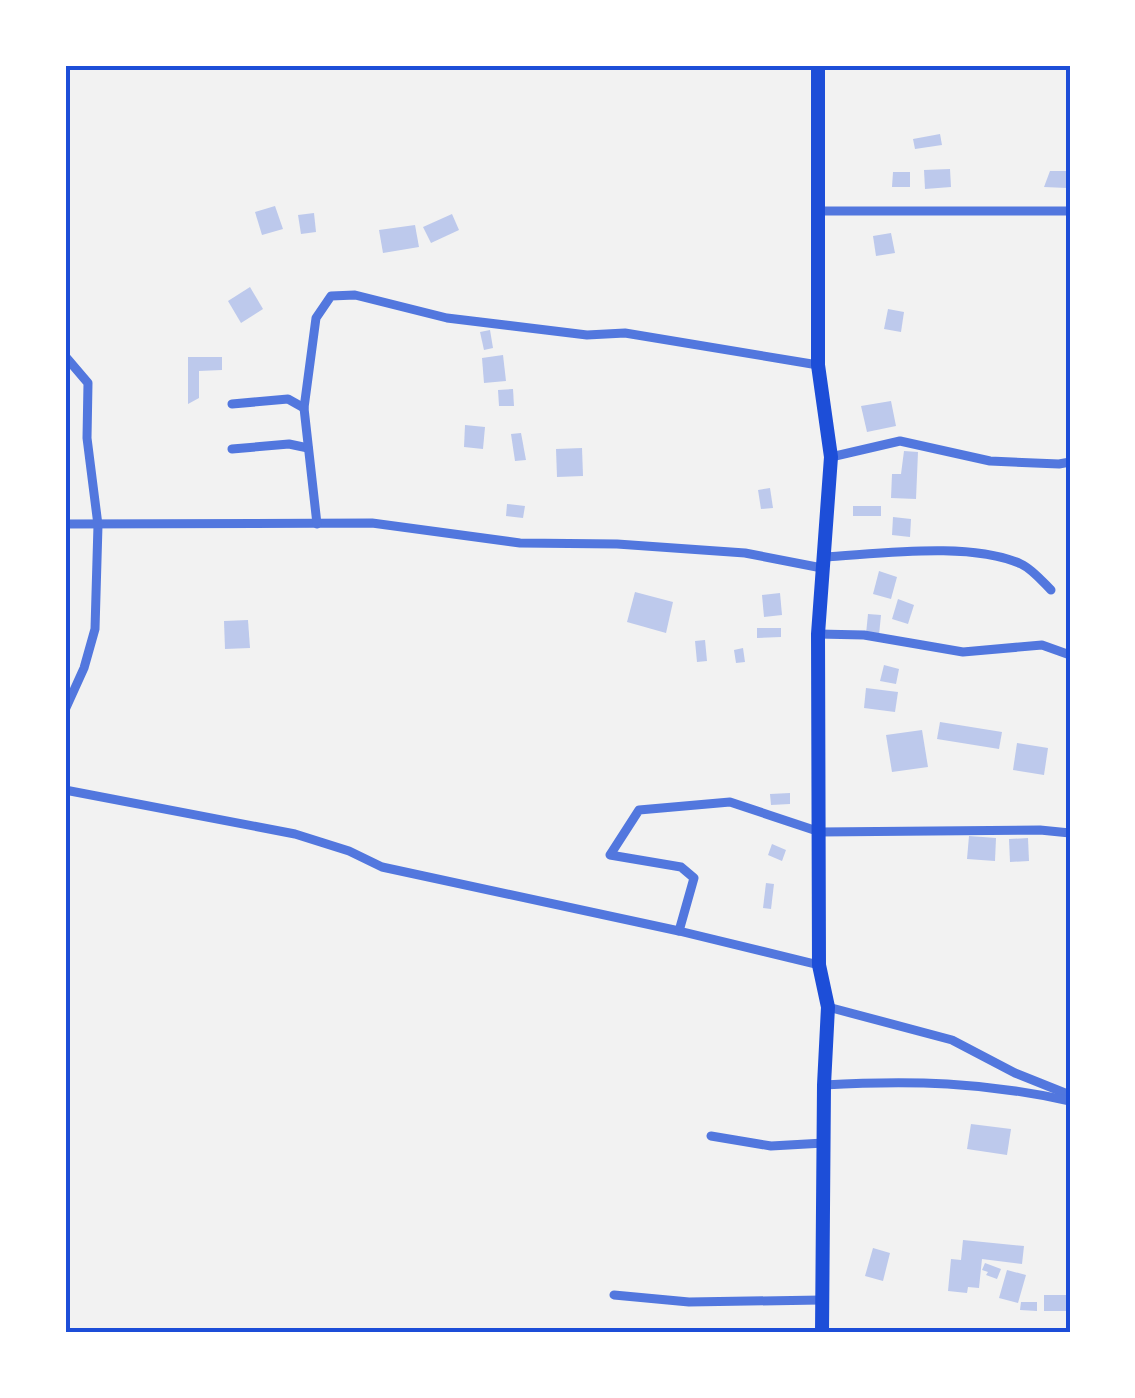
<svg xmlns="http://www.w3.org/2000/svg" width="1135" height="1398" viewBox="0 0 1135 1398" font-family="Helvetica,sans-serif">
  <rect width="100%" height="100%" fill="#f2f2f2"/>
  <g fill="#bdc9ec">
    <path d="M940 134 942 145 915 149 913 139Z"/>
    <path d="M950 169 951 187 925 189 924 170Z"/>
    <path d="M1050 171H1070V196L1067 188 1044 187Z"/>
    <path d="M893 172H910V187H892Z"/>
    <path d="M275 206 283 229 262 235 255 212Z"/>
    <path d="M314 213 316 232 301 234 298 215Z"/>
    <path d="M452 214 459 230 431 243 423 227Z"/>
    <path d="M415 225 419 247 383 253 379 230Z"/>
    <path d="M891 233 895 253 876 256 873 236Z"/>
    <path d="M250 287 263 309 241 323 228 301Z"/>
    <path d="M888 309 904 312 901 332 884 329Z"/>
    <path d="M490 330 493 348 484 350 480 332Z"/>
    <path d="M503 355 506 381 484 383 482 358Z"/>
    <path d="M188 357H222V370L199 371V398L188 404Z"/>
    <path d="M513 389 514 406H499L498 390Z"/>
    <path d="M891 401 896 426 867 432 861 406Z"/>
    <path d="M465 425 485 427 483 449 464 447Z"/>
    <path d="M521 433 526 460 515 461 511 434Z"/>
    <path d="M582 448 583 476 557 477 556 449Z"/>
    <path d="M904 451 918 452 916 499 891 498 892 474H901Z"/>
    <path d="M770 488 773 508 761 509 758 490Z"/>
    <path d="M507 504 525 506 523 518 506 516Z"/>
    <rect x="853" y="506" width="28" height="10"/>
    <path d="M893 517 911 519 910 537 892 535Z"/>
    <path d="M879 571 897 577 891 599 873 594Z"/>
    <path d="M635 592 673 602 666 633 627 622Z"/>
    <path d="M780 593 782 615 764 617 762 595Z"/>
    <path d="M898 599 914 605 908 624 892 619Z"/>
    <path d="M868 614 881 615 879 635 866 634Z"/>
    <path d="M248 620 250 648 225 649 224 621Z"/>
    <path d="M757 628H781V637L757 638Z"/>
    <path d="M705 640 707 661 697 662 695 641Z"/>
    <path d="M743 648 745 662 736 663 734 650Z"/>
    <path d="M884 665 899 669 896 684 880 681Z"/>
    <path d="M866 688 898 692 895 712 864 708Z"/>
    <path d="M940 722 1002 732 999 749 937 739Z"/>
    <path d="M922 730 928 767 892 772 886 735Z"/>
    <path d="M1017 743 1048 748 1044 775 1013 770Z"/>
    <path d="M790 793V804L771 805 770 794Z"/>
    <path d="M969 836 996 838 995 861 967 859Z"/>
    <path d="M1028 838 1029 861 1010 862 1009 839Z"/>
    <path d="M772 844 786 850 782 861 768 855Z"/>
    <path d="M766 883 774 884 771 909 763 908Z"/>
    <path d="M971 1124 1011 1129 1007 1155 967 1149Z"/>
    <path d="M963 1240 1024 1246 1022 1264 982 1259 979 1288 968 1287 967 1293 948 1291 951 1259 961 1260Z"/>
    <path d="M873 1248 890 1253 883 1281 865 1276Z"/>
    <path d="M985 1263 1001 1269 997 1279 986 1275 988 1272 982 1270Z"/>
    <path d="M1007 1270 1026 1275 1018 1303 999 1298Z"/>
    <rect x="1044" y="1295" width="26" height="16"/>
    <path d="M1021 1302H1037V1311L1020 1310Z"/>
  </g>
  <g fill="none" stroke-linecap="round" stroke-linejoin="round">
    <g stroke="#5277de" stroke-width="9">
      <path d="M819 211H1070"/>
      <path d="M65 356 88 383 87 438 98 525 95 629 84 668 65 710"/>
      <path d="M232 404 288 399 304 408"/>
      <path d="M232 449 289 444 308 448"/>
      <path d="M831 457 900 441 990 461 1059 464 1070 462"/>
      <path d="M65 524 372 523 520 543 617 544 745 553 822 568"/>
      <path d="M317 524 304 408 316 318 331 296 355 295 447 318 587 335 625 333 818 365"/>
      <path d="M823 557C879 554 970 541 1021 564 1032 569 1042 581 1051 590"/>
      <path d="M818 634 864 635 963 652 1042 645 1070 655"/>
      <path d="M65 790 295 834 349 851 382 867 679 931 819 965"/>
      <path d="M679 931 694 878 681 867 610 855 639 810 730 802 820 832 1040 830 1070 833"/>
      <path d="M828 1007 952 1040 1015 1073 1070 1095"/>
      <path d="M824 1085C911 1080 984 1082 1070 1101"/>
      <path d="M711 1136 771 1146 824 1143"/>
      <path d="M614 1295 689 1302 821 1300"/>
    </g>
    <path stroke="#1d4ed8" stroke-width="14" d="M818 65V365L831 457 818 634 819 965 828 1007 824 1085 822 1333"/>
  </g>
  <rect width="1135" height="1398" fill="none" stroke="#ffffff" stroke-width="135"/>
  <rect x="68" y="68" width="1000" height="1262" fill="none" stroke="#1d4ed8" stroke-width="4"/>
</svg>
